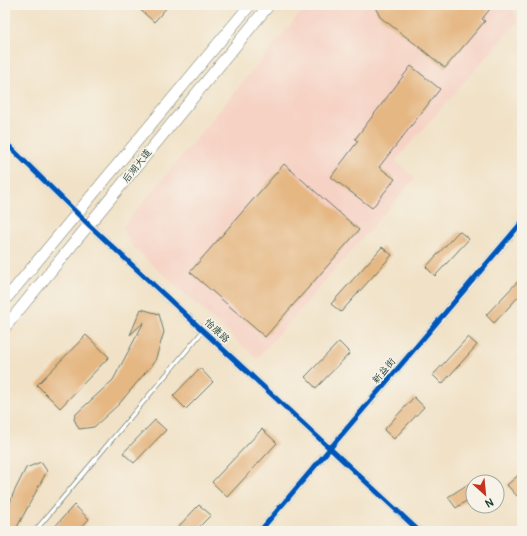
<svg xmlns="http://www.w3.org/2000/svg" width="527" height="536" viewBox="0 0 527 536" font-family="Pangolin,'LXGW WenKai TC',sans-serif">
  <rect width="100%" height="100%" fill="#f7f3e8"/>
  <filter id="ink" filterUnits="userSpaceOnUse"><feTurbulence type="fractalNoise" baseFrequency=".025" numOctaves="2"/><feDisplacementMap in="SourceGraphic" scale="8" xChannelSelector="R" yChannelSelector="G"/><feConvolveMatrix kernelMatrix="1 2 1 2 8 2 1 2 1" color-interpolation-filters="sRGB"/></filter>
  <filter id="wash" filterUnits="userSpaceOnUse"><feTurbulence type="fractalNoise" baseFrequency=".012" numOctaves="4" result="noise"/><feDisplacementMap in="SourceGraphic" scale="16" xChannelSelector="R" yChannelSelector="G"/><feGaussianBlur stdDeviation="0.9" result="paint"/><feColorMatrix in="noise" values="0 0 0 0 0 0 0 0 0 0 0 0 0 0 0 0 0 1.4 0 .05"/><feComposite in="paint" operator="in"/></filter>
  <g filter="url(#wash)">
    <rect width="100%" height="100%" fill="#f1e2c7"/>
    <path fill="#f6d2c4" d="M307 5H512L517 22 395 161 415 178 257 359 132 246 123 227Z"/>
    <g id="blocks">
      <g fill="#e5b783">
        <path d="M135 5H169L154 22Z"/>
        <path d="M374 5H493L482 19 485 21 445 68 418 46 380 17Z"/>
        <path d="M411 66 440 89 379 167 395 179 372 208 331 177 358 141 355 139Z"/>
        <path d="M284 164 359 230 265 337 190 272Z"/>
        <path d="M459 231 469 239 435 276 426 267Z"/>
        <path d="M382 247 392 255 341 312 331 304Z"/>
        <path d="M522 277V293L494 323 486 315Z"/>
        <path d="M141 309 159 314 164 332 155 361 119 404 94 427 79 429 74 419 76 414 113 380 144 322 130 335Z"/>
        <path d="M86 335 109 357 60 408 37 385Z"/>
        <path d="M468 337 477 345 442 384 433 375Z"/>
        <path d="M339 342 350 353 316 388 305 377Z"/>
        <path d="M200 368 213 382 186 409 173 396Z"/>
        <path d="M414 397 424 407 394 439 384 430Z"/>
        <path d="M155 420 166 430 134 463 123 453Z"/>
        <path d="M262 429 277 443 227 497 212 482Z"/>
        <path d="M41 462 47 471 15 531H5V517L13 494 26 468Z"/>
        <path d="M522 472V491L517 496 507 485Z"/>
        <path d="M473 481V496L456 508 448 497Z"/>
        <path d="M74 505 89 519 78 531H51Z"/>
        <path d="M199 505 211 515 195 531H181L177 528Z"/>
      </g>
    </g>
  </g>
  <g filter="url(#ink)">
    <use href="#blocks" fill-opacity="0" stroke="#687767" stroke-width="1"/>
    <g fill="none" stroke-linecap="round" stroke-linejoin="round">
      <defs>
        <path id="service" d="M35 531 203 331"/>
        <g id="minor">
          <path d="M5 142 89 225 419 531"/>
          <path d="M260 531 522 222"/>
        </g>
        <g id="primary">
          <path d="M5 300 250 5"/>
          <path d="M5 327 269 5"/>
        </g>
      </defs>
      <use href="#service" stroke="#687767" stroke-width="5"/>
      <use href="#minor" stroke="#687767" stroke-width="8"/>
      <use href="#primary" stroke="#687767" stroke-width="12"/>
      <use href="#service" stroke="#fff" stroke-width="3.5"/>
      <use href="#minor" stroke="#fff" stroke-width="7"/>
      <use href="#primary" stroke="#fff" stroke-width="11"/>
      <defs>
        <g id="cycleway">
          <path d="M5 142 89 225 419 531"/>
          <path d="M260 531 522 222"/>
        </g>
      </defs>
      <use href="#cycleway" stroke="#f7f3e8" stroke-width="8"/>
      <use href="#cycleway" stroke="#0057b8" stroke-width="5"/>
    </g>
  </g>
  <g text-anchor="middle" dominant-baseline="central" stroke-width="3" stroke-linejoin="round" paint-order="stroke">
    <g font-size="10" fill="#1f3d34" stroke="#f7f3e8">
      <text transform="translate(137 166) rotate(-51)">后湖大道</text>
      <text transform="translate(217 331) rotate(43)">怡康路</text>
      <text transform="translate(384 371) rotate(-50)">新益街</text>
    </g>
  </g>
  <rect width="527" height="536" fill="none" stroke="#f7f3e8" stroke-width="20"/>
  <g transform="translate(485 494) rotate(153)"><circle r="19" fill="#f7f3e8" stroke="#a1aaa0"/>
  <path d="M0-3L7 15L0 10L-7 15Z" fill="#c8321e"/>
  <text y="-6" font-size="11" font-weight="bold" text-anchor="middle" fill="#1f3d34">N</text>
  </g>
</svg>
